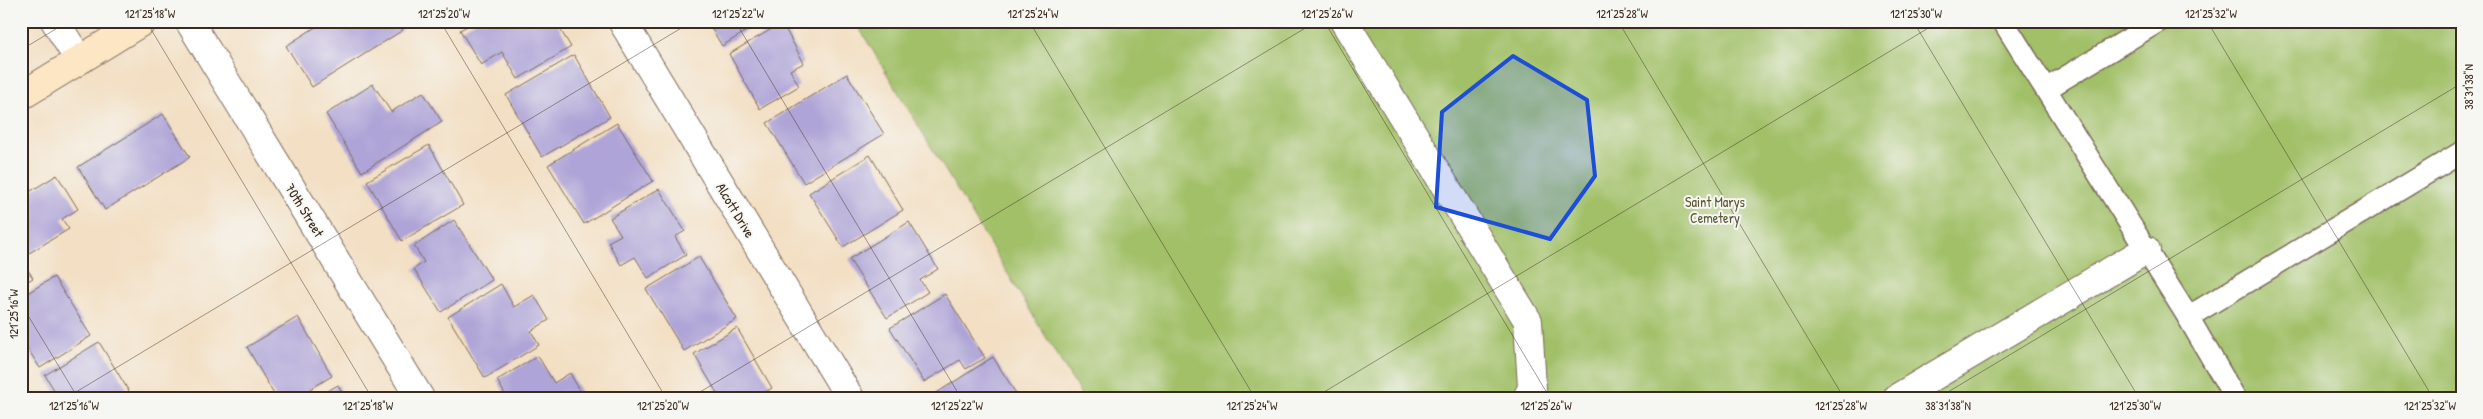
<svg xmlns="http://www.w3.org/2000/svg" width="2483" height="419" viewBox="0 0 2483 419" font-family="'Patrick Hand',sans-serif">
  <rect width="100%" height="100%" fill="#f6f6f2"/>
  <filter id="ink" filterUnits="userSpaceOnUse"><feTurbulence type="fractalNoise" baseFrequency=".02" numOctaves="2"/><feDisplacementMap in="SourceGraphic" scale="10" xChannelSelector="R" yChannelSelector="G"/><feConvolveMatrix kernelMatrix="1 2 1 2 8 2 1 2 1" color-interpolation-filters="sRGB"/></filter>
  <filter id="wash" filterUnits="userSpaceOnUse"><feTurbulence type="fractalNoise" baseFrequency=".0096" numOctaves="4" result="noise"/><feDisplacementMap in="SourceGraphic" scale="20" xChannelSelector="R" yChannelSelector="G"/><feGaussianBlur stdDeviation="1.12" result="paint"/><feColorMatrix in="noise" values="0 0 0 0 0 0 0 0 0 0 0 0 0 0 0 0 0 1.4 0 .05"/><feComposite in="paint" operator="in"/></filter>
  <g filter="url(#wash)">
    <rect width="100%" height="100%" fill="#f3dfc3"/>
    <path fill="#a1c068" stroke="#6e7543" d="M855 21H2462V398H1083Z"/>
    <g id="blocks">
      <g fill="#aea4d7">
        <path d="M325 21H397L403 30 312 87 286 46Z"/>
        <path d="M476 21H555L571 47 518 79 502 52 481 65 460 30Z"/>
        <path d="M707 21H763L722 46Z"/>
        <path d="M782 23 804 63 790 70 799 86 760 109 729 54Z"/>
        <path d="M574 55 610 117 542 157 506 95Z"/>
        <path d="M847 74 884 134 804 183 767 123Z"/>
        <path d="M373 84 391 112 423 92 442 122 362 172 326 114Z"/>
        <path d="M163 114 190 157 105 210 78 167Z"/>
        <path d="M617 123 653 181 584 224 548 165Z"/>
        <path d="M429 145 463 205 402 241 367 181Z"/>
        <path d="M870 155 903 210 843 247 809 193Z"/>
        <path d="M57 175 78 209 62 219 69 229 21 258V197Z"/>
        <path d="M659 189 685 231 675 237 686 255 648 278 635 257 621 265 608 242 621 235 610 218Z"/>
        <path d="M454 220 492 280 441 312 414 269 424 262 414 246Z"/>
        <path d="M909 222 938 269 920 280 928 292 887 318 849 259Z"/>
        <path d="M699 257 737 319 684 351 646 289Z"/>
        <path d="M21 260 33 278 21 285Z"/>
        <path d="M54 277 91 336 40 368 21 338V321L24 320 21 316V297Z"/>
        <path d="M501 284 514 307 534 295 549 320 531 331 539 345 485 378 448 317Z"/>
        <path d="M945 294 985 358 966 369 960 360 924 382 890 328Z"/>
        <path d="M298 317 332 376 295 398H276L247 347Z"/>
        <path d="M737 328 772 388 756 398H720L694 354Z"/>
        <path d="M99 342 133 398H59L45 375Z"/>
        <path d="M538 356 554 383 570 373 584 398H507L497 380Z"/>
        <path d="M993 357 1019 398H937L935 394Z"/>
        <path d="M338 385 345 398H315Z"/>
      </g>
    </g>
  </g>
  <g filter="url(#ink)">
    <use href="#blocks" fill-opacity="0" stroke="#7b6958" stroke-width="1"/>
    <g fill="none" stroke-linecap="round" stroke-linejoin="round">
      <defs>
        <g id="lane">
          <path d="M2003 21 2188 317 2235 398"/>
          <path d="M2046 89 2159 21"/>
          <path d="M2188 317 2462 152"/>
        </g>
        <g id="street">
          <path d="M55 21 79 60"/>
          <path d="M189 21 420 398"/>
          <path d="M622 21 850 398"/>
          <path d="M1344 21 1528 321 1532 388 1527 398"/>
          <path d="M1897 398 2146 250"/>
        </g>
        <path id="secondary" d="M21 96 143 21"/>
      </defs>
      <use href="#lane" stroke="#7b6958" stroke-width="24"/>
      <use href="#street" stroke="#7b6958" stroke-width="30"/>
      <use href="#secondary" stroke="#7b6958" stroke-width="30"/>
      <use href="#lane" stroke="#fff" stroke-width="21"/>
      <use href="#street" stroke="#fff" stroke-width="28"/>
      <use href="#secondary" stroke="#fce6c4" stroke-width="28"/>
    </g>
  </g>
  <path fill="#1d4ed8" fill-opacity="0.2" stroke="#1d4ed8" stroke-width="4" stroke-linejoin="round" d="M1513 56 1587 100 1595 176 1550 239 1436 207 1442 112Z"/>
  <path fill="none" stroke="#3b2a1e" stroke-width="1" stroke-opacity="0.45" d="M146 21 372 398M440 21 666 398M735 21 961 398M1029 21 1255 398M1324 21 1550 398M1618 21 1844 398M1913 21 2139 398M2207 21 2433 398M21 50 69 21M21 304 78 398M66 398 693 21M690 398 1317 21M1314 398 1940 21M1938 398 2462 83"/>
  <g text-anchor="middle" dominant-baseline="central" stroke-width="4" stroke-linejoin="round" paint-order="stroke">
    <g font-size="14" fill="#5a5734" stroke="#f6f6f2">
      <text x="1715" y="201">Saint Marys<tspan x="1715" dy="16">Cemetery</tspan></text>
    </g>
    <g font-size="14" fill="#3b2a1e" stroke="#f6f6f2">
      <text transform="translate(305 210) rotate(58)">70th Street</text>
      <text transform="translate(736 210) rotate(59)">Alcott Drive</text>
    </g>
  </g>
  <rect width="2483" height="419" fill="none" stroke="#f6f6f2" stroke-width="55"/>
  <rect x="28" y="28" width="2428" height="364" fill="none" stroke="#3b2a1e" stroke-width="2"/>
  <g font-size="12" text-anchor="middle" fill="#3b2a1e">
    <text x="150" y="18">121°25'18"W</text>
    <text x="444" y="18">121°25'20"W</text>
    <text x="738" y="18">121°25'22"W</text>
    <text x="1033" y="18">121°25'24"W</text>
    <text x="1327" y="18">121°25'26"W</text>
    <text x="1622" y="18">121°25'28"W</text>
    <text x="1916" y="18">121°25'30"W</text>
    <text x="2211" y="18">121°25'32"W</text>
    <text transform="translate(2469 87) rotate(-90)" y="4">38°31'38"N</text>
    <text transform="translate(14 314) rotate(-90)" y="4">121°25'16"W</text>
    <text x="74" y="410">121°25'16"W</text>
    <text x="368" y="410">121°25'18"W</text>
    <text x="663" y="410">121°25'20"W</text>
    <text x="957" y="410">121°25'22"W</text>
    <text x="1252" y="410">121°25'24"W</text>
    <text x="1546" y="410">121°25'26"W</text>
    <text x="1841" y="410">121°25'28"W</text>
    <text x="1948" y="410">38°31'38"N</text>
    <text x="2135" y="410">121°25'30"W</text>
    <text x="2430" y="410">121°25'32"W</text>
  </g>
</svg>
